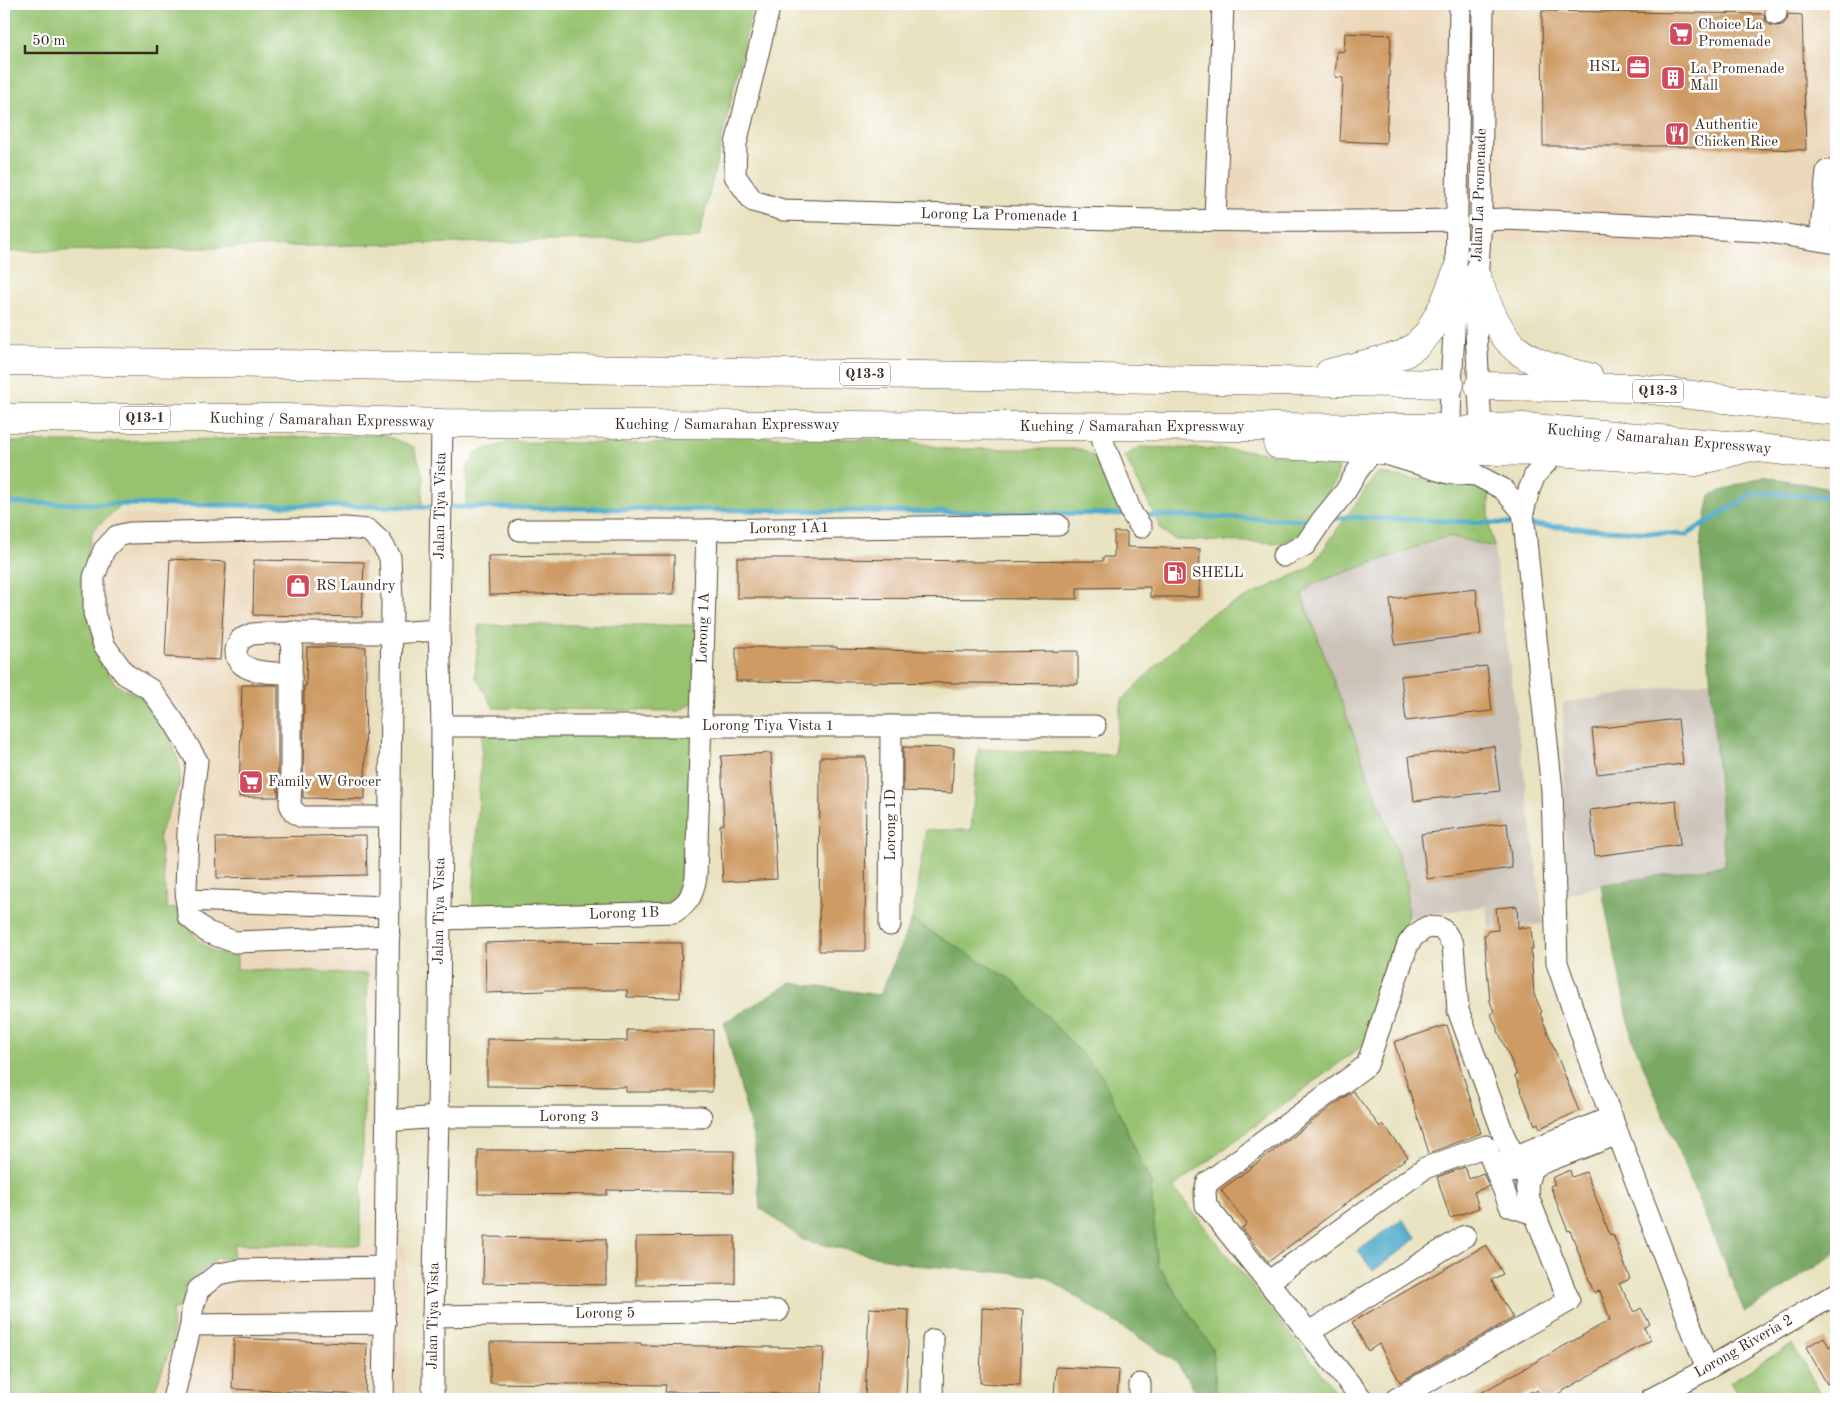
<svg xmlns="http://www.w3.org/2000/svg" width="1840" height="1403" viewBox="0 0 1840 1403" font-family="'Old Standard TT',serif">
  <rect width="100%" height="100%" fill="#fff"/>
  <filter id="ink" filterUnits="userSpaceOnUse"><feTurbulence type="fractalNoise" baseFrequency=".02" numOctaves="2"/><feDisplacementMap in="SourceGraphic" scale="10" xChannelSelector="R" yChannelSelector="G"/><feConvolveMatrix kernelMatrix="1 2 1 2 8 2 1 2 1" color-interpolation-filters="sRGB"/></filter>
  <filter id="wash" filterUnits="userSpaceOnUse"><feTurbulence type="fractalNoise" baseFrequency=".0096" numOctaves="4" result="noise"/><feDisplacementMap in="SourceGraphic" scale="20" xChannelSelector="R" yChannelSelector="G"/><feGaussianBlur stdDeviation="1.12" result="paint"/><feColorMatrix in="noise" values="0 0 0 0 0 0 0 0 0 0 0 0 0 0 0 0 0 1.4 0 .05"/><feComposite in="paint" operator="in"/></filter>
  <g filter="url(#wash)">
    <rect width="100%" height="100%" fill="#e8e2c0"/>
    <g fill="#ebd8ba">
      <path d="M1219 4H1836V272L1587 242 1412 245H1213Z"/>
      <path d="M110 515 373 516 368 974 237 969 236 956 215 953 201 942 167 909 159 835 179 786 180 767 173 745 163 724 141 697 116 685 97 656 81 582 93 530Z"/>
      <path d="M234 1243 406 1246V1399H151L173 1342 172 1309 184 1308V1286Z"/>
    </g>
    <g fill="#cbc3b8">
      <path d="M1448 536 1494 547 1544 924 1489 929 1486 906 1407 918V880L1302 595 1312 584Z"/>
      <path d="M1710 681 1725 865 1601 885 1566 895 1563 703Z"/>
    </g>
    <g fill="#97c371" stroke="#697648">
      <path d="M4 4H753L699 238 4 252Z"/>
      <path d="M383 435 414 447 423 476 422 507 122 504 93 530 81 582 97 656 116 685 141 697 152 709 163 724 173 745 180 767 179 786 159 835 167 909 180 908C192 937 203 954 237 956V969L368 974 360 1245 234 1244 233 1259 217 1258 184 1286V1308L172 1309 173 1342 151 1399H12L4 1196V442H92Z"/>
      <path d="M718 436 905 440 946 449H1080L1100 460 1121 514 466 507 468 466 477 452 510 442 655 444Z"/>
      <path d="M1140 447 1243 450 1340 463 1335 482 1309 520 1298 535 1282 543 1176 540 1162 531 1125 456Z"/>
      <path d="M1377 473 1489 490V524L1494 547 1448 536 1312 584 1302 595 1407 880V918L1366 1043 1173 1187 1342 1399H1217L1212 1348 1157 1264 1151 1184 1012 980 912 920 926 830H971L978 749 1114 755 1122 700 1205 617 1311 567Z"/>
      <path d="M479 625H705L702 697 679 711 494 708 475 676Z"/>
      <path d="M483 726H702L685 905 472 918Z"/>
      <path d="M1792 1344 1824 1399H1740L1730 1382Z"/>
    </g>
    <g fill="#79a963" stroke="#5a6a40">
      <path d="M1763 476 1836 490V1253L1745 1313 1632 1038 1601 885 1725 865 1700 546 1710 495Z"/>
      <path d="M912 920 1012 980 1102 1075 1151 1184 1157 1264 1212 1348 1217 1399H1201L1176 1362 1044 1276 915 1265 803 1240 760 1208 754 1140 724 1023 790 983 880 995Z"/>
    </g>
    <g fill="#4ba9c9" stroke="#436a74">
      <path d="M4 1196 12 1399H4Z"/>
      <path d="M1402 1219 1417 1238 1373 1271 1358 1251Z"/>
    </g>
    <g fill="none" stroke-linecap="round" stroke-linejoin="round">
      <g stroke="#4ba9c9" stroke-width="5">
        <path d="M4 503 436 507"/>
        <path d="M447 507 1126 514"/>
        <path d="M1139 515 1316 520"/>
        <path d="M1332 519 1346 517 1520 524"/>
        <path d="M1529 525 1686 535 1755 493 1836 497"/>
      </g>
    </g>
    <g id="blocks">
      <g fill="#ce9b65">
        <path d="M1542 11 1764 14 1765 21 1770 25 1776 26 1783 25 1787 20 1788 14 1802 15 1806 150 1666 146H1543Z"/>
        <path d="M1345 33 1391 35 1386 143 1340 141 1343 78 1335 77 1337 51 1344 52Z"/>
        <path d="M1114 532H1127V547L1200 549 1199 597H1150V587L1077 588V599L737 598V558H837V559L972 561V562L1103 561V557H1114Z"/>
        <path d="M570 555H674V594H588V593L489 595 488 556Z"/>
        <path d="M170 559 226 562 220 660 165 657Z"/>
        <path d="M254 560 364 562 362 617 253 615Z"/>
        <path d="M1476 589 1481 634 1395 645 1390 599Z"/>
        <path d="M307 647H366L365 799 303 798 304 686H306Z"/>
        <path d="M736 647H837V649L972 652 1078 651V684L736 681Z"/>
        <path d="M1487 666 1492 711 1406 721 1401 676Z"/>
        <path d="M242 685H278V797H239Z"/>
        <path d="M1678 719 1683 764 1597 774 1592 729Z"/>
        <path d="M1494 746 1500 791 1414 801 1409 756Z"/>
        <path d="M903 747 954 748 952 793 903 791Z"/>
        <path d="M771 753 777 879 723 882 720 825 724 824 721 756Z"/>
        <path d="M820 757H866L865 951H819Z"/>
        <path d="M1676 800 1680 845 1595 856 1590 810Z"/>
        <path d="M1507 823 1512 868 1427 879 1421 834Z"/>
        <path d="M366 835 367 875 217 878 216 838Z"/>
        <path d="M1517 906 1518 928 1531 927 1533 950H1531L1534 994 1542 1012 1540 1013 1579 1111 1540 1128 1538 1123 1535 1125 1515 1076 1517 1075 1491 1014 1494 1012 1490 1001 1484 935H1487V931L1498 930 1496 908Z"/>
        <path d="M544 941V942L682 943 680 998 627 997V990H545V991L486 993 485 943Z"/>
        <path d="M1447 1025 1481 1133 1429 1153 1394 1042Z"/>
        <path d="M627 1030H713L712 1092H626V1087L487 1086V1039L627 1041Z"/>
        <path d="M1353 1091 1380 1127 1383 1124 1408 1157 1268 1262 1242 1228 1247 1224 1221 1190Z"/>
        <path d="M478 1150 734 1151 733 1192 607 1190V1195L478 1194Z"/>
        <path d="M1465 1167 1469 1179 1483 1173 1489 1186 1474 1192 1479 1208 1450 1218 1437 1177Z"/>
        <path d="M1570 1170 1572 1177 1586 1172 1610 1235 1613 1234 1630 1279 1619 1284 1635 1312 1641 1308 1650 1324 1644 1328 1651 1340 1549 1399H1543L1537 1390 1533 1393 1532 1391 1517 1399H1470L1610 1320 1600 1291 1594 1293 1570 1230 1568 1231 1550 1186 1555 1184 1552 1178Z"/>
        <path d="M735 1236V1284L636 1285V1237Z"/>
        <path d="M484 1237 606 1239V1285L483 1283Z"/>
        <path d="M1486 1245 1503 1274 1491 1280 1513 1318 1400 1382 1379 1344 1368 1351 1352 1322Z"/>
        <path d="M869 1308 909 1310 906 1399H865Z"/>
        <path d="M982 1308 1023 1310 1020 1385 980 1383Z"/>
        <path d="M1824 1337 1829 1347 1836 1342V1379L1827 1384 1806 1347Z"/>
        <path d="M234 1338 367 1344 365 1395 232 1389Z"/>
        <path d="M490 1342 641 1343V1345L824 1348 822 1394 665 1392 666 1385 490 1383Z"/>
        <path d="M1056 1367 1119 1370 1117 1399H1054Z"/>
      </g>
    </g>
  </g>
  <g filter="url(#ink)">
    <use href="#blocks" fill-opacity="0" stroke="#554636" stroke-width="1"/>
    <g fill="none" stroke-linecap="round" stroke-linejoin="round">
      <defs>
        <g id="minor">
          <path d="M770 4 736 144 735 176 753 201 783 210C1007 217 1232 224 1456 220"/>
          <path d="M1776 4V14"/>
          <path d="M1215 220 1223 4"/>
          <path d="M1481 220 1505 219 1762 231 1836 243"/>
          <path d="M1820 240 1827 171H1836"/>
          <path d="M1450 428C1450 376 1456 324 1456 273 1457 183 1458 93 1460 4"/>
          <path d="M1481 428 1475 312 1481 220 1483 4"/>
          <path d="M1103 442 1132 514 1141 527"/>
          <path d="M1556 452 1535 475 1529 490 1523 512 1552 791 1557 963 1594 1071 1707 1369"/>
          <path d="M520 530H707L1058 525"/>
          <path d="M1283 556 1305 545 1322 520 1345 492 1358 470 1373 450 1448 473 1476 475 1503 489 1523 512"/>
          <path d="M292 632 291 673V785L290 804 294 812 302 817H390"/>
          <path d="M291 673C276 673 234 675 236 650 236 647 240 642 241 639L252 634 264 633H392L439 630"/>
          <path d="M442 726H1095"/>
          <path d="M186 900 389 907"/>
          <path d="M440 919 674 912C690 902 692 896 696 877L707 530"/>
          <path d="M890 925 891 726"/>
          <path d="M387 1121 438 1117H701"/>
          <path d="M1493 1160 1507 1173 1532 1167 1618 1134"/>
          <path d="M1268 1282 1425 1168 1486 1146 1510 1206 1534 1214"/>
          <path d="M433 1316 778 1311"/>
          <path d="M191 1325 385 1323"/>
          <path d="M1309 1332 1465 1236"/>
          <path d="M1140 1384V1399"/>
          <path d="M173 1399 191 1325 192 1311 198 1290 218 1274 240 1270 385 1267"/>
          <path d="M383 1399 385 1267 392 599 390 557 381 542 368 530 345 528 130 533 117 536 104 550 94 577V613L104 645 125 674 151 690 174 722 197 761 188 831 186 890 188 916 207 932 235 942 389 936"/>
          <path d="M433 1399V1316L438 1117 442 726 439 630 442 423"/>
          <path d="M932 1399 933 1340"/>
          <path d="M1362 1399 1206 1205 1205 1192 1207 1183 1367 1065 1408 944 1414 936 1427 927 1440 928 1445 932 1453 945 1458 1010 1504 1136 1511 1150 1519 1155 1612 1117"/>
          <path d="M1396 1399 1569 1301 1529 1199 1527 1185 1532 1167"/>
          <path d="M1651 1399 1707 1369 1836 1294"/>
        </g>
        <g id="highway">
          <path d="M1477 278C1485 298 1493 320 1506 338 1524 363 1561 371 1589 377"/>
          <path d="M4 361 279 364 1450 384"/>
          <path d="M1329 373 1404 354 1417 345 1429 332 1444 304 1456 274"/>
          <path d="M1479 386 1636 388 1773 405 1836 411"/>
          <path d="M4 418H286L442 423 1450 428"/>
          <path d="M1433 437 1481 428 1523 427 1750 447 1836 457"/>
          <path d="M1278 445 1373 450 1556 452 1696 462 1750 447"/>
        </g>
      </defs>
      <use href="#minor" stroke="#554636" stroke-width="23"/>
      <use href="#highway" stroke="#554636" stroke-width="29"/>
      <use href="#minor" stroke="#fff" stroke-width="21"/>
      <use href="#highway" stroke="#fff" stroke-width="28"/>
    </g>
  </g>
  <defs>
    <symbol id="supermarket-square" viewBox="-11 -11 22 22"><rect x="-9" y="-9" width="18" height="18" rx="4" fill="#d1495b" stroke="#fff"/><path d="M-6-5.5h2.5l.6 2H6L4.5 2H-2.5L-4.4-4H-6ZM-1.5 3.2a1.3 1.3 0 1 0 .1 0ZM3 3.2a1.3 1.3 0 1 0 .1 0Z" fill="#fff"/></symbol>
    <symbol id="office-square" viewBox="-11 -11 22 22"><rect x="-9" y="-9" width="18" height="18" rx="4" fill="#d1495b" stroke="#fff"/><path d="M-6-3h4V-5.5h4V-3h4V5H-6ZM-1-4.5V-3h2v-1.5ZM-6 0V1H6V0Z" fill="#fff"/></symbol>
    <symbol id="building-square" viewBox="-11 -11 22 22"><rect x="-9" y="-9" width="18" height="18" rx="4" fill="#d1495b" stroke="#fff"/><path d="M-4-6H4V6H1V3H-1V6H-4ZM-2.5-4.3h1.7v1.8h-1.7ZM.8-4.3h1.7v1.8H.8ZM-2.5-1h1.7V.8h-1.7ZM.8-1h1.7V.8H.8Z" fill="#fff"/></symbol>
    <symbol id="restaurant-square" viewBox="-11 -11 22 22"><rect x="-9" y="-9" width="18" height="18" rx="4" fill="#d1495b" stroke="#fff"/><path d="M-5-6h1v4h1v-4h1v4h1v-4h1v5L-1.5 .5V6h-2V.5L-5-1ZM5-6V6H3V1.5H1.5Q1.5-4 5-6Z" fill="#fff"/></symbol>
    <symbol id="fuel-square" viewBox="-11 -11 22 22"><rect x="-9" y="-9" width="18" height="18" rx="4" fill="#d1495b" stroke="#fff"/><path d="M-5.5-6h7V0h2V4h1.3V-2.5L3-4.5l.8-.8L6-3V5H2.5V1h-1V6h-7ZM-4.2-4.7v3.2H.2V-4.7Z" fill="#fff"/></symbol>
    <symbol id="shop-square" viewBox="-11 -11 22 22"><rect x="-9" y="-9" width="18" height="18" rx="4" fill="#d1495b" stroke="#fff"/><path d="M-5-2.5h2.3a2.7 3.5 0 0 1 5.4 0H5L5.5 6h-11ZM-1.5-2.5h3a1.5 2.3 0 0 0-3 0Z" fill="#fff"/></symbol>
  </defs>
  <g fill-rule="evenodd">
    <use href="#supermarket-square" x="1667" y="20" width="28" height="28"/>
    <use href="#office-square" x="1624" y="53" width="28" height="28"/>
    <use href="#building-square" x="1659" y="64" width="28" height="28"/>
    <use href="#restaurant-square" x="1663" y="120" width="28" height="28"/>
    <use href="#fuel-square" x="1161" y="559" width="28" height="28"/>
    <use href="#shop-square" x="284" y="572" width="28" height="28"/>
    <use href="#supermarket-square" x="237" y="768" width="28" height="28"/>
  </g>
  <g text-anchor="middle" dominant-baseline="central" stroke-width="5" stroke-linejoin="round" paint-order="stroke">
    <g fill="#fff" stroke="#766a62" stroke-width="1">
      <rect x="840" y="362.5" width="50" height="23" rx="4"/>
      <rect x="1633" y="379.5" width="50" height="23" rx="4"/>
      <rect x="120" y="406.5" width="50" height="23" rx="4"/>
    </g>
    <g font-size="14" font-weight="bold" fill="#3b2a1e">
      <text x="865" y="374">Q13-3</text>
      <text x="1658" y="391">Q13-3</text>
      <text x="145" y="418">Q13-1</text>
    </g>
    <g font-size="15" fill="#3b2a1e" stroke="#fff" text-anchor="start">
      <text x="1698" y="25">Choice La<tspan x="1698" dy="17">Promenade</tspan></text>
      <text x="1620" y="67" text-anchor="end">HSL</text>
      <text x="1690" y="69">La Promenade<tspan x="1690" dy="17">Mall</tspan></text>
      <text x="1694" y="125">Authentic<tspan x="1694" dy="17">Chicken Rice</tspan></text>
      <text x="1192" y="573">SHELL</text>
      <text x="316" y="586">RS Laundry</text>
      <text x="268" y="782">Family W Grocer</text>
    </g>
    <g font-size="15" fill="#3b2a1e" stroke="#fff">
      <text transform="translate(1480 195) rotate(-88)">Jalan La Promenade</text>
      <text transform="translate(1000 216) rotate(1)">Lorong La Promenade 1</text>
      <text transform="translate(322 421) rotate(1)">Kuching / Samarahan Expressway</text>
      <text x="727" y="425">Kuching / Samarahan Expressway</text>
      <text x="1132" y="427">Kuching / Samarahan Expressway</text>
      <text transform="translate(1659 440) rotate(5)">Kuching / Samarahan Expressway</text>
      <text transform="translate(441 506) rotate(-89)">Jalan Tiya Vista</text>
      <text transform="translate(789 529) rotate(-1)">Lorong 1A1</text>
      <text transform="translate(704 628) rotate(-88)">Lorong 1A</text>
      <text x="768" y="726">Lorong Tiya Vista 1</text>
      <text transform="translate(891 825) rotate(-90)">Lorong 1D</text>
      <text transform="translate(440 911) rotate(-89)">Jalan Tiya Vista</text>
      <text transform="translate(624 914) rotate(-2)">Lorong 1B</text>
      <text x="569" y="1117">Lorong 3</text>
      <text transform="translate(605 1314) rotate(-1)">Lorong 5</text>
      <text transform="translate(434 1316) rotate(-89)">Jalan Tiya Vista</text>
      <text transform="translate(1744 1347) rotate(-30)">Lorong Riveria 2</text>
    </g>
  </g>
  <rect width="1840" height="1403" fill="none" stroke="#fff" stroke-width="20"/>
  <path d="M25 45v8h132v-8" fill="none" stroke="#3b2a1e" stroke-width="2.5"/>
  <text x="32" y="45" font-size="15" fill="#3b2a1e" stroke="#ffffff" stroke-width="4" paint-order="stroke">50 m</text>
</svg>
